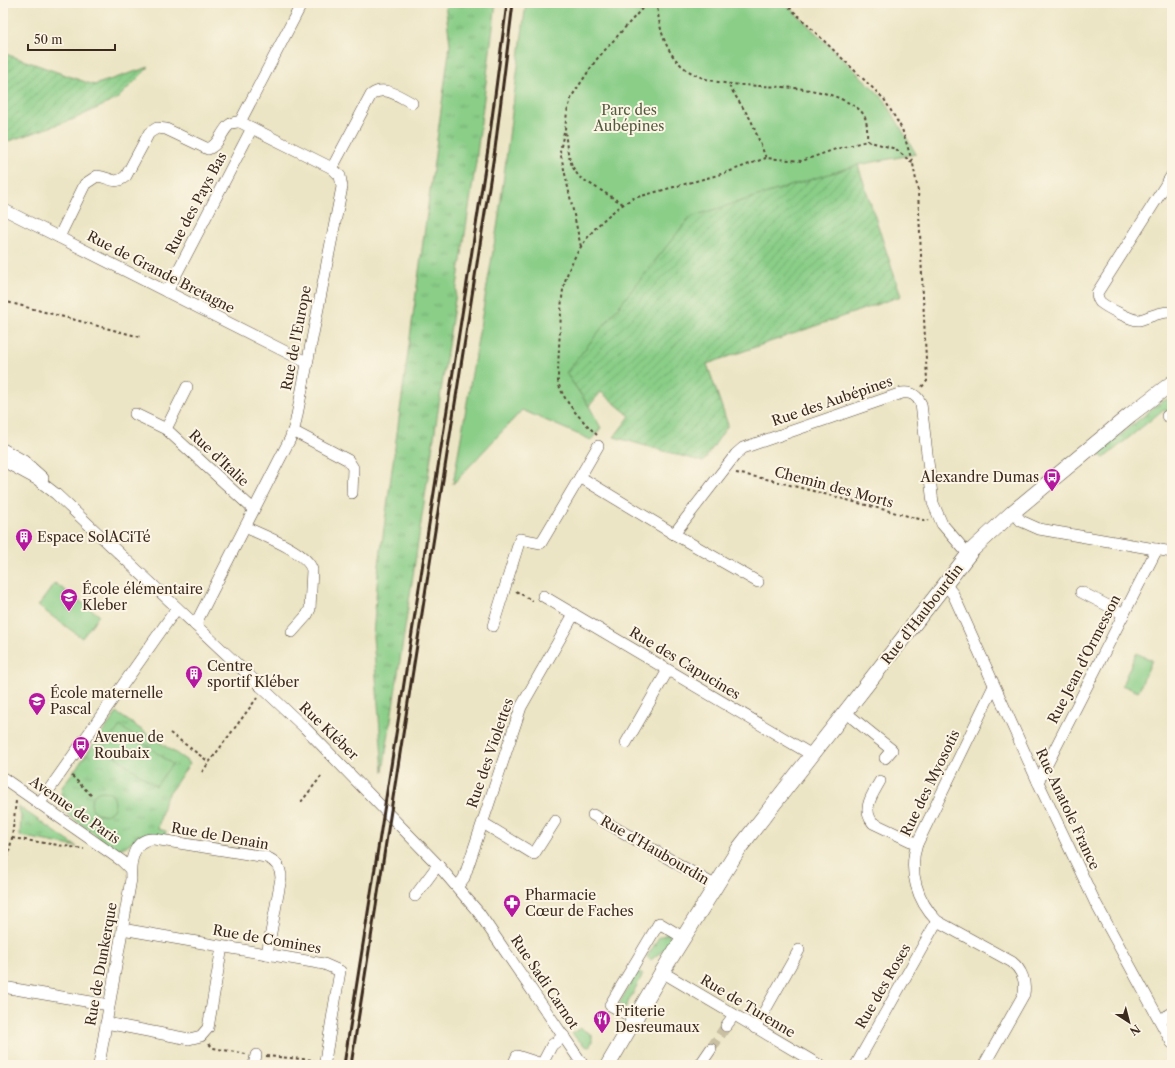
<svg xmlns="http://www.w3.org/2000/svg" width="1175" height="1068" viewBox="0 0 1175 1068" font-family="'Libre Caslon Text',serif">
  <defs>
    <pattern id="grass-tufts" width="24" height="20" patternUnits="userSpaceOnUse"><rect width="24" height="20" fill="#8ace88"/><path d="M3 7l-1-3M5 7V3M7 7l1-3M15 17l-1-3M17 17v-4M19 17l1-3" fill="none" stroke="#72a76f"/></pattern>
    <pattern id="garden-furrows" width="10" height="10" patternUnits="userSpaceOnUse"><rect width="10" height="10" fill="#8ace88"/><path d="M-1 1l2-2M0 10L10 0M9 11l2-2" fill="none" stroke="#72a76f"/></pattern>
  </defs>
  <rect width="100%" height="100%" fill="#fcf5e5"/>
  <filter id="ink" filterUnits="userSpaceOnUse"><feTurbulence type="fractalNoise" baseFrequency=".025" numOctaves="2"/><feDisplacementMap in="SourceGraphic" scale="8" xChannelSelector="R" yChannelSelector="G"/><feConvolveMatrix kernelMatrix="1 2 1 2 8 2 1 2 1" color-interpolation-filters="sRGB"/></filter>
  <filter id="wash" filterUnits="userSpaceOnUse"><feTurbulence type="fractalNoise" baseFrequency=".012" numOctaves="4" result="noise"/><feDisplacementMap in="SourceGraphic" scale="16" xChannelSelector="R" yChannelSelector="G"/><feGaussianBlur stdDeviation="0.9" result="paint"/><feColorMatrix in="noise" values="0 0 0 0 0 0 0 0 0 0 0 0 0 0 0 0 0 1.4 0 .05"/><feComposite in="paint" operator="in"/></filter>
  <g filter="url(#wash)">
    <rect width="100%" height="100%" fill="#ece5c5"/>
    <g fill="url(#grass-tufts)" stroke="#627c53">
      <path d="M445 3H496L476 162 383 772 373 636 378 572 450 44Z"/>
      <path d="M1172 398V412L1164 409 1104 458 1098 454 1099 452 1162 401Z"/>
      <path d="M117 713 190 763 165 799 158 829 166 831 165 836C158 835 149 832 143 835 132 839 128 849 115 849L68 815C61 809 60 796 62 787Z"/>
      <path d="M18 806 77 847 20 836 21 816Z"/>
      <path d="M669 933 671 940 667 947 651 960 647 957 659 937Z"/>
      <path d="M638 971 643 974 625 1008 619 1004Z"/>
      <path d="M580 1028 592 1035V1042L589 1047 585 1046 572 1034Z"/>
    </g>
    <g fill="#8ace88" stroke="#627c53">
      <path d="M526 3H785L884 99 916 154 858 165 566 373 589 406 601 428 591 440 522 410 453 484 498 222Z"/>
      <path d="M55 583 99 615 82 638 38 606Z"/>
      <path d="M1136 653 1152 660 1138 692 1122 685Z"/>
      <path d="M120 726 172 764 156 786 104 748Z"/>
      <circle cx="103" cy="803" r="12"/>
    </g>
    <g fill="url(#garden-furrows)" stroke="#627c53">
      <path d="M3 53 94 85 149 67 117 99 74 119 3 143Z"/>
      <path d="M858 165 901 296 707 364 728 425 703 462 614 437 630 416 601 392 589 406 566 373 690 217Z"/>
    </g>
  </g>
  <g filter="url(#ink)">
    <g fill="none" stroke-linecap="round" stroke-linejoin="round">
      <path stroke="#c9c0a4" stroke-width="11" stroke-dasharray="11 5.5" stroke-linecap="butt" d="M711 1049 726 1026"/>
      <defs>
        <g id="minor">
          <path d="M240 122 302 3"/>
          <path d="M1172 175 1097 293C1097 297 1098 299 1100 302 1106 307 1132 321 1139 320 1151 317 1159 311 1172 312"/>
          <path d="M3 209 306 362"/>
          <path d="M59 237 85 184 97 176C110 177 114 186 126 176L149 133 157 128 166 129 208 149C223 144 222 120 240 122L332 168"/>
          <path d="M167 292 252 128"/>
          <path d="M135 414 166 429 253 509"/>
          <path d="M1167 416 1172 418"/>
          <path d="M166 429 187 387"/>
          <path d="M293 431 348 460 353 468 352 493"/>
          <path d="M3 449 24 461 43 478"/>
          <path d="M3 461 38 480 56 494 305 728 438 865 479 913 583 1065"/>
          <path d="M580 477 598 446"/>
          <path d="M1013 512 1021 521 1039 529 1172 552"/>
          <path d="M245 527C262 535 308 552 312 570L310 609 307 615 292 632"/>
          <path d="M674 534 758 582"/>
          <path d="M945 584 953 594 1038 782 1095 902 1172 1043"/>
          <path d="M1081 592 1124 614"/>
          <path d="M543 596 812 755"/>
          <path d="M195 625 290 439 295 425 342 187 340 176 332 168 371 95C384 84 400 97 412 103"/>
          <path d="M493 626 520 539 541 543 580 477 674 534 736 454 743 448 902 393C911 392 917 395 921 404L933 503 942 524 968 554"/>
          <path d="M845 712 892 750 885 758"/>
          <path d="M626 743 668 670"/>
          <path d="M3 778 122 861 129 868"/>
          <path d="M880 781C873 794 861 809 873 823L917 844"/>
          <path d="M1038 782 1157 549"/>
          <path d="M39 804 177 608"/>
          <path d="M593 815 716 886"/>
          <path d="M483 823 534 854 555 821"/>
          <path d="M458 886 464 878 521 707 574 614"/>
          <path d="M415 896 438 865"/>
          <path d="M122 929 324 964 340 971 325 1061"/>
          <path d="M662 972 819 1065"/>
          <path d="M3 987 109 1005"/>
          <path d="M635 1019 610 1005 659 923 684 938"/>
          <path d="M1160 1020 1172 1013"/>
          <path d="M106 1023 189 1039 201 1036 208 1028 222 947"/>
          <path d="M726 1026 734 1015"/>
          <path d="M755 1028 799 950"/>
          <path d="M99 1065 131 879C130 863 133 838 154 839L266 857C276 861 281 868 281 878L267 954"/>
          <path d="M254 1065 256 1055"/>
          <path d="M513 1065 517 1056 542 1064 552 1045 564 1036"/>
          <path d="M700 1065 711 1049"/>
          <path d="M856 1065 937 921"/>
          <path d="M984 1065 1024 994C1026 982 1022 970 1012 962L937 921C917 901 908 871 917 844L994 686"/>
        </g>
        <path id="major" d="M608 1065 662 972 740 847 972 550 1013 512 1130 415 1172 383"/>
      </defs>
      <use href="#minor" stroke="#564637" stroke-width="12"/>
      <use href="#major" stroke="#564637" stroke-width="16"/>
      <g stroke="#564637" stroke-width="2" stroke-dasharray="3 3" stroke-linecap="butt">
        <path d="M657 3C665 121 770 67 841 99 865 110 868 115 867 141"/>
        <path d="M785 3 884 99 902 129 913 164 918 191 927 381 921 388"/>
        <path d="M729 86 751 120 766 158 802 161 836 149 867 141 896 149 912 163"/>
        <path d="M564 132 560 151 581 247"/>
        <path d="M623 204 579 177 572 166 567 149 565 129 567 112 572 96 596 60 647 3"/>
        <path d="M3 301 140 337"/>
        <path d="M597 435C582 420 564 403 558 382 558 364 559 347 560 330 561 317 561 303 563 290 570 252 600 216 634 198L725 173 766 158"/>
        <path d="M736 473 771 480 927 521 929 520"/>
        <path d="M516 591 531 600H533"/>
        <path d="M170 733 209 762"/>
        <path d="M202 772 257 698"/>
        <path d="M72 776 93 797"/>
        <path d="M301 802 323 774"/>
        <path d="M12 838 84 849"/>
        <path d="M3 881 12 838 16 801"/>
        <path d="M209 1044 213 1048 246 1054"/>
        <path d="M266 1056 314 1060"/>
      </g>
      <use href="#minor" stroke="#fff" stroke-width="11"/>
      <use href="#major" stroke="#fff" stroke-width="15"/>
      <g stroke="#3b2a1e" stroke-width="3">
        <path d="M344 1065 488 149 507 3"/>
        <path d="M351 1065 495 149 513 3"/>
      </g>
    </g>
  </g>
  <defs>
    <symbol id="bus-pin" viewBox="-11 -11 22 30"><path d="M0 17L-7.5 6A9.5 9.5 0 1 1 7.5 6Z" fill="#b5179e" stroke="#fcf5e5"/><path d="M-5-6H5V4H4V6H2V4H-2V6H-4V4H-5ZM-3.5-4V0h7V-4ZM-3.5 1.2v1.5H-2V1.2ZM2 1.2v1.5H3.5V1.2Z" fill="#fff"/></symbol>
    <symbol id="building-pin" viewBox="-11 -11 22 30"><path d="M0 17L-7.5 6A9.5 9.5 0 1 1 7.5 6Z" fill="#b5179e" stroke="#fcf5e5"/><path d="M-4-6H4V6H1V3H-1V6H-4ZM-2.5-4.3h1.7v1.8h-1.7ZM.8-4.3h1.7v1.8H.8ZM-2.5-1h1.7V.8h-1.7ZM.8-1h1.7V.8H.8Z" fill="#fff"/></symbol>
    <symbol id="school-pin" viewBox="-11 -11 22 30"><path d="M0 17L-7.5 6A9.5 9.5 0 1 1 7.5 6Z" fill="#b5179e" stroke="#fcf5e5"/><path d="M0-5L7-2L0 1L-7-2ZM-4 1L0 2.5L4 1V4Q0 6-4 4Z" fill="#fff"/></symbol>
    <symbol id="pharmacy-pin" viewBox="-11 -11 22 30"><path d="M0 17L-7.5 6A9.5 9.5 0 1 1 7.5 6Z" fill="#b5179e" stroke="#fcf5e5"/><path d="M-2-6h4v4h4v4h-4v4h-4v-4h-4v-4h4Z" fill="#fff"/></symbol>
    <symbol id="restaurant-pin" viewBox="-11 -11 22 30"><path d="M0 17L-7.5 6A9.5 9.5 0 1 1 7.5 6Z" fill="#b5179e" stroke="#fcf5e5"/><path d="M-5-6h1v4h1v-4h1v4h1v-4h1v5L-1.5 .5V6h-2V.5L-5-1ZM5-6V6H3V1.5H1.5Q1.5-4 5-6Z" fill="#fff"/></symbol>
  </defs>
  <g fill-rule="evenodd">
    <use href="#bus-pin" x="1042" y="467" width="20" height="27"/>
    <use href="#building-pin" x="14" y="527" width="20" height="27"/>
    <use href="#school-pin" x="59" y="587" width="20" height="27"/>
    <use href="#building-pin" x="184" y="664" width="20" height="27"/>
    <use href="#school-pin" x="27" y="691" width="20" height="27"/>
    <use href="#bus-pin" x="71" y="735" width="20" height="27"/>
    <use href="#pharmacy-pin" x="502" y="893" width="20" height="27"/>
    <use href="#restaurant-pin" x="592" y="1009" width="20" height="27"/>
  </g>
  <g text-anchor="middle" dominant-baseline="central" stroke-width="4" stroke-linejoin="round" paint-order="stroke">
    <g font-size="14" fill="#535b3e" stroke="#fcf5e5">
      <text x="629" y="110">Parc des<tspan x="629" dy="16">Aubépines</tspan></text>
    </g>
    <g font-size="14" fill="#3b2a1e" stroke="#fcf5e5">
      <text transform="translate(196 203) rotate(-62)">Rue des Pays Bas</text>
      <text transform="translate(161 272) rotate(27)">Rue de Grande Bretagne</text>
      <text transform="translate(296 338) rotate(-79)">Rue de l'Europe</text>
      <text transform="translate(832 401) rotate(-19)">Rue des Aubépines</text>
      <text transform="translate(219 458) rotate(43)">Rue d'Italie</text>
      <text transform="translate(834 487) rotate(15)">Chemin des Morts</text>
      <text transform="translate(922 614) rotate(-52)">Rue d'Haubourdin</text>
      <text transform="translate(1084 659) rotate(-63)">Rue Jean d'Ormesson</text>
      <text transform="translate(685 663) rotate(31)">Rue des Capucines</text>
      <text transform="translate(329 731) rotate(44)">Rue Kléber</text>
      <text transform="translate(490 753) rotate(-71)">Rue des Violettes</text>
      <text transform="translate(930 783) rotate(-64)">Rue des Myosotis</text>
      <text transform="translate(1068 809) rotate(65)">Rue Anatole France</text>
      <text transform="translate(75 810) rotate(35)">Avenue de Paris</text>
      <text transform="translate(220 836) rotate(10)">Rue de Denain</text>
      <text transform="translate(655 850) rotate(30)">Rue d'Haubourdin</text>
      <text transform="translate(267 939) rotate(10)">Rue de Comines</text>
      <text transform="translate(101 964) rotate(-80)">Rue de Dunkerque</text>
      <text transform="translate(545 982) rotate(56)">Rue Sadi Carnot</text>
      <text transform="translate(883 986) rotate(-60)">Rue des Roses</text>
      <text transform="translate(748 1006) rotate(31)">Rue de Turenne</text>
    </g>
    <g font-size="14" fill="#3b2a1e" stroke="#fcf5e5" text-anchor="start">
      <text x="1039" y="477" text-anchor="end">Alexandre Dumas</text>
      <text x="37" y="537">Espace SolACiTé</text>
      <text x="82" y="589">École élémentaire<tspan x="82" dy="16">Kleber</tspan></text>
      <text x="207" y="666">Centre<tspan x="207" dy="16">sportif Kléber</tspan></text>
      <text x="50" y="693">École maternelle<tspan x="50" dy="16">Pascal</tspan></text>
      <text x="94" y="737">Avenue de<tspan x="94" dy="16">Roubaix</tspan></text>
      <text x="525" y="895">Pharmacie<tspan x="525" dy="16">Cœur de Faches</tspan></text>
      <text x="615" y="1011">Friterie<tspan x="615" dy="16">Desreumaux</tspan></text>
    </g>
  </g>
  <rect width="1175" height="1068" fill="none" stroke="#fcf5e5" stroke-width="16"/>
  <g transform="translate(1129 1022) rotate(144)" stroke="#fcf5e5" stroke-width="3" paint-order="stroke">
  <path d="M0-3L7 15L0 10L-7 15Z" fill="#3b2a1e"/>
  <text y="-6" font-size="11" font-weight="bold" text-anchor="middle" fill="#3b2a1e">N</text>
  </g>
  <path d="M28 44v6h87v-6" fill="none" stroke="#3b2a1e" stroke-width="2"/>
  <text x="34" y="44" font-size="12" fill="#3b2a1e" stroke="#fcf5e5" stroke-width="3" paint-order="stroke">50 m</text>
</svg>
